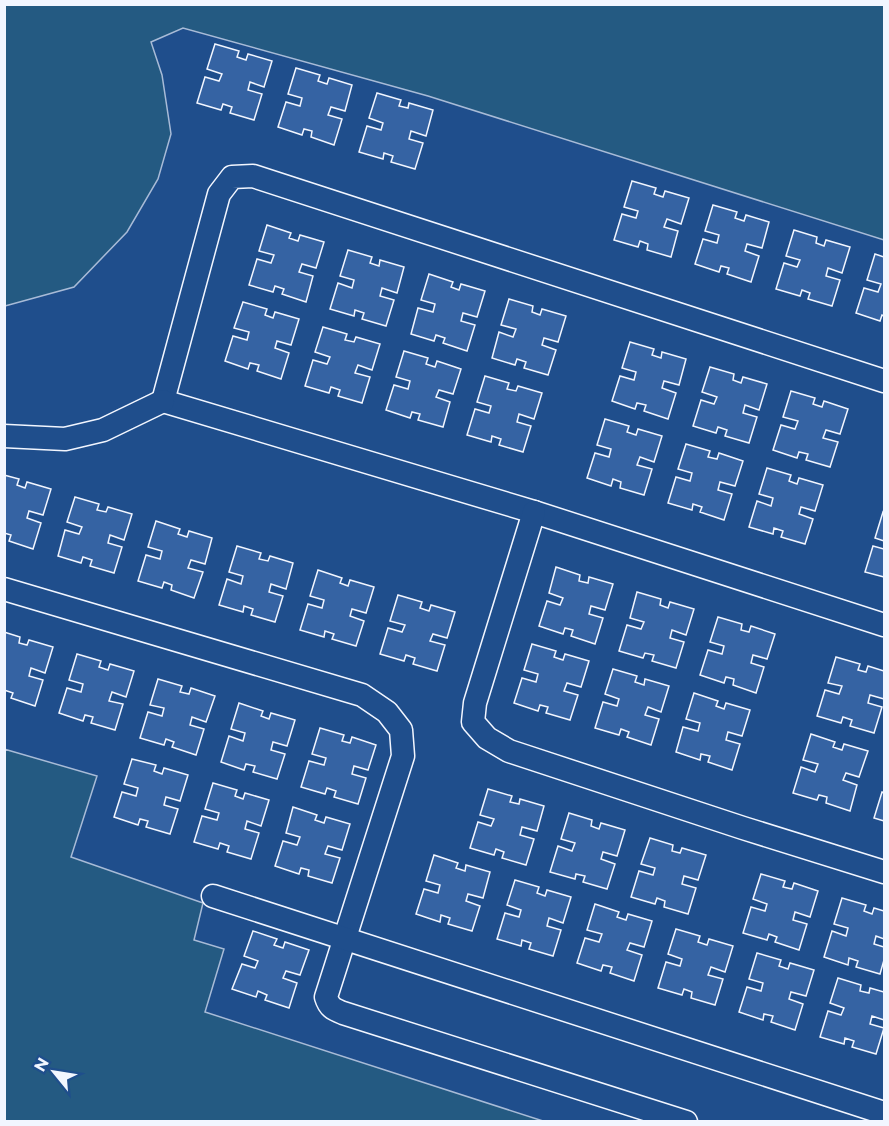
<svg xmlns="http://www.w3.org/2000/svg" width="889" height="1126" viewBox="0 0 889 1126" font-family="Montserrat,sans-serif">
  <rect width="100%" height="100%" fill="#1f4e8c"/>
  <g fill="#245a82" stroke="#a8bbd7" stroke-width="1.5">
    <path d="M5 4 884 5V240L428 96 183 28 151 42 162 75 171 134 158 179 127 232 74 287 5 306Z"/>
    <path d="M4 749 97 776 71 857 203 903 194 940 224 949 205 1012 543 1121H5Z"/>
  </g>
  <g fill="#3563a3" stroke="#f2f6ff" stroke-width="1.5">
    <path d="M215 44 239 51 237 57 246 60 248 54 272 61 264 87 250 82 248 90 262 94 254 120 230 113 232 107 223 104 221 110 197 103 205 77 219 81 222 74 207 69Z"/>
    <path d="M296 68 320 75 318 81 327 84 329 78 352 85 345 111 331 107 328 115 342 119 334 145 311 137 312 131 304 129 302 135 278 127 286 102 300 106 302 98 288 94Z"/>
    <path d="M377 93 401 100 399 106 408 108 409 103 433 110 426 136 411 131 409 139 423 143 415 169 391 162 393 156 384 153 383 159 359 152 367 126 381 130 383 123 369 118Z"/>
    <path d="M632 181 656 188 654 194 663 197 665 191 689 198 681 224 667 219 664 227 678 231 671 257 647 250 648 244 640 241 638 247 614 240 622 214 636 218 638 211 624 207Z"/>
    <path d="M713 205 737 212 735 218 744 221 746 215 769 222 762 248 747 244 745 251 759 256 751 282 727 274 729 268 721 266 719 272 695 264 703 239 717 243 719 235 705 231Z"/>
    <path d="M267 225 291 233 289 238 298 241 300 235 324 242 316 268 302 264 299 272 313 276 306 302 282 294 284 289 275 286 273 292 249 285 257 259 271 263 274 255 259 251Z"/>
    <path d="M794 230 817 237 816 243 824 246 826 240 850 247 842 273 828 268 826 276 840 280 832 306 808 299 810 293 802 290 800 296 776 289 784 263 797 267 800 260 786 256Z"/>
    <path d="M348 250 372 257 370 263 379 266 380 260 404 267 397 293 382 288 380 296 394 300 386 326 362 319 364 313 355 310 354 316 330 309 338 283 352 288 354 280 340 276Z"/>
    <path d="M875 254 884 257V316L882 315 880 321 856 313 864 288 878 292 881 284 867 280Z"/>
    <path d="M429 274 453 282 451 287 459 290 461 284 485 291 477 317 463 313 461 321 475 325 467 351 443 343 445 338 436 335 434 341 411 334 418 308 433 312 435 304 421 300Z"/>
    <path d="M509 299 533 306 532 312 540 315 542 309 566 316 558 342 544 338 542 345 556 350 548 375 524 368 526 362 517 359 515 365 492 358 499 332 513 337 516 329 501 325Z"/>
    <path d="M243 302 267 309 265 315 273 318 275 312 299 319 291 345 277 341 275 348 289 353 281 379 257 371 259 365 250 363 248 369 225 361 233 336 247 340 249 332 234 328Z"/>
    <path d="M323 327 347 334 345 340 354 342 356 337 380 344 372 370 358 365 355 373 370 377 362 403 338 396 340 390 331 387 329 393 305 386 313 360 327 364 330 357 315 352Z"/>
    <path d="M630 342 654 349 652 355 661 358 662 352 686 359 679 385 664 381 662 388 676 393 668 419 644 411 646 405 637 403 635 409 612 401 620 376 634 380 636 372 622 368Z"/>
    <path d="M404 351 428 358 426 364 435 367 437 361 461 369 453 394 439 390 436 397 450 402 443 427 418 420 420 414 412 412 410 418 386 410 394 385 408 389 410 381 396 377Z"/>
    <path d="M710 367 734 374 733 380 741 383 743 377 767 384 759 410 745 405 743 413 757 417 749 443 725 436 727 430 718 427 716 433 693 426 701 400 714 404 717 397 702 392Z"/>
    <path d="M485 376 509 383 507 389 516 391 518 386 542 393 534 419 519 414 517 422 531 426 523 452 499 445 501 439 492 436 491 442 467 435 475 409 489 413 491 406 477 402Z"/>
    <path d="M791 391 815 398 813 404 822 407 824 401 848 409 840 434 826 430 823 438 838 442 830 467 806 460 808 454 799 452 797 458 773 450 781 425 795 429 798 421 783 417Z"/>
    <path d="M605 419 629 426 627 432 636 435 638 429 662 436 654 462 640 457 637 465 652 469 644 495 620 488 621 482 613 479 611 486 587 478 595 453 609 457 611 449 597 445Z"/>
    <path d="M686 444 710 451 708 457 717 459 719 453 743 461 735 486 720 482 718 490 732 494 724 520 700 512 702 507 693 504 692 510 668 503 676 477 690 481 692 473 678 469Z"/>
    <path d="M767 468 791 475 789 481 797 484 799 478 823 485 815 511 801 507 799 514 813 519 805 544 781 537 783 531 774 528 773 534 749 527 757 501 771 506 773 498 759 494Z"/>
    <path d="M4 475 19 479 17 485 25 488 27 482 51 489 43 515 29 511 27 518 41 523 33 549 9 541 11 535 4 533Z"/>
    <path d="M75 497 99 504 97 510 106 512 108 507 132 514 124 540 110 535 108 543 122 547 114 573 90 566 92 560 83 557 81 563 58 556 65 530 79 534 82 527 67 522Z"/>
    <path d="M883 512 884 513V541L875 538Z"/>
    <path d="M156 521 180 529 178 534 187 537 189 531 212 538 205 564 191 560 188 568 203 572 194 598 171 590 172 585 164 582 162 588 138 581 146 555 160 559 162 551 148 547Z"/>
    <path d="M237 546 261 553 259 559 268 561 270 556 293 563 286 589 271 584 269 592 283 596 275 622 251 615 253 609 244 606 243 612 219 605 227 579 241 584 243 576 229 572Z"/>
    <path d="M873 546 884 549V577L865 572Z"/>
    <path d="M556 567 580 575 579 581 588 583 589 577 613 584 605 610 591 606 589 614 603 618 595 644 571 636 573 630 565 628 563 634 539 626 547 601 560 605 563 598 549 593Z"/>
    <path d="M318 570 342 578 340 583 348 586 350 580 374 587 366 613 352 609 350 616 364 621 356 646 332 639 334 634 325 631 324 637 300 630 308 604 322 608 324 600 310 596Z"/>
    <path d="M637 592 661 599 660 605 668 608 670 602 694 609 686 635 672 630 670 638 684 642 676 668 652 661 654 655 645 653 643 658 619 651 627 625 641 629 644 622 630 618Z"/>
    <path d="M398 595 422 602 420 608 429 611 431 605 455 612 447 638 433 634 430 641 445 645 437 671 413 664 415 658 406 655 404 661 380 654 388 628 402 632 405 625 390 621Z"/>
    <path d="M718 617 742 624 741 630 749 632 751 626 775 634 767 659 753 655 751 663 764 667 756 693 733 685 734 679 726 677 724 683 700 675 708 650 722 654 724 646 710 642Z"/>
    <path d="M4 632 20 637 19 643 27 645 29 640 53 647 45 673 31 668 29 676 43 680 35 706 11 698 13 693 4 690Z"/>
    <path d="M532 644 556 651 554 657 563 660 565 654 589 661 581 687 567 683 564 691 578 695 570 720 546 713 548 707 540 705 538 711 514 703 522 678 536 682 538 674 524 670Z"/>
    <path d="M77 654 101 661 99 667 108 670 110 664 134 671 126 697 112 692 109 701 123 704 115 730 91 723 93 717 85 715 83 721 59 713 67 688 81 692 83 684 69 680Z"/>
    <path d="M836 657 860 664 858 670 866 672 868 666 884 671V699L870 695 868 703 882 707 874 733 850 726 852 720 843 717 841 723 817 716 825 690 839 694 842 686 828 683Z"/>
    <path d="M613 669 637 676 635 682 644 685 645 679 669 686 661 712 648 707 645 715 659 719 651 745 627 737 629 732 621 729 619 735 595 728 603 702 617 706 619 699 605 694Z"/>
    <path d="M158 679 182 686 180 692 189 694 191 688 215 696 206 722 192 717 190 725 204 729 196 755 172 747 174 742 166 739 164 745 140 738 148 712 162 716 164 708 150 705Z"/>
    <path d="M694 693 718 701 716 706 724 709 726 703 750 710 742 736 728 732 726 740 740 744 732 770 708 762 710 756 701 754 700 760 676 752 683 727 698 731 700 723 686 719Z"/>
    <path d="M239 703 263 711 261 716 269 719 271 713 295 720 287 746 273 742 271 750 285 754 277 779 253 772 255 766 246 764 244 770 221 762 229 736 243 741 245 733 231 729Z"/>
    <path d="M320 728 344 735 342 741 350 743 352 737 376 745 368 770 354 766 352 774 366 778 358 804 334 797 336 791 327 788 325 794 301 787 309 761 324 765 326 758 312 754Z"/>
    <path d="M811 734 835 742 833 747 842 750 844 744 868 751 859 777 846 773 843 780 857 785 850 811 826 803 827 797 819 795 817 800 793 793 801 767 815 772 818 764 803 760Z"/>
    <path d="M132 759 156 765 154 771 162 774 164 768 188 775 180 801 166 797 164 805 178 809 170 834 146 827 148 821 140 819 138 825 114 817 122 792 136 796 138 788 124 784Z"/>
    <path d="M213 783 237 790 235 796 243 799 245 793 269 800 261 826 247 821 245 829 259 833 251 859 227 852 229 846 220 843 218 849 194 842 202 816 217 820 219 813 205 809Z"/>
    <path d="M488 789 512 796 510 802 519 804 520 799 544 806 537 831 522 827 520 835 534 839 526 865 502 858 504 852 496 849 494 855 470 848 478 822 491 826 494 819 480 815Z"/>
    <path d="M882 792 884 793V821L874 818Z"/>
    <path d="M293 807 317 815 315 820 324 823 326 817 350 824 342 850 328 846 325 854 340 858 332 883 308 876 309 870 301 868 299 874 275 866 283 841 297 845 300 837 286 833Z"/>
    <path d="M569 813 592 820 591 826 599 829 601 823 625 830 617 856 603 852 601 859 615 864 607 889 583 882 585 876 576 874 575 879 550 872 558 846 572 851 575 843 561 839Z"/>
    <path d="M650 838 673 845 672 851 680 853 682 848 706 855 698 880 684 876 682 884 696 888 688 914 664 907 665 901 657 898 655 904 631 897 639 871 653 875 655 868 641 864Z"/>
    <path d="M434 855 458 863 456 868 465 871 466 865 490 872 483 898 468 894 466 901 480 906 472 931 448 924 450 918 441 915 440 922 416 914 424 889 438 893 440 885 426 881Z"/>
    <path d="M761 874 785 881 783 887 792 889 794 883 818 891 810 917 795 912 793 920 807 924 799 950 775 942 777 937 769 934 767 940 743 933 751 907 765 911 767 904 753 899Z"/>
    <path d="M515 880 539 887 537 893 545 896 547 890 571 897 563 923 549 918 547 926 561 930 553 956 529 949 531 943 522 940 521 946 497 939 505 913 519 917 521 910 507 905Z"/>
    <path d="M842 898 866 905 864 911 872 914 874 908 884 911V939L876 936 874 944 884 947V960L880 974 856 967 858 961 849 958 848 965 824 957 832 931 846 936 848 928 834 924Z"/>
    <path d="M595 904 619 912 617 917 626 920 628 914 652 921 644 947 630 943 627 950 642 955 634 981 610 973 612 967 603 965 601 971 577 963 585 938 599 942 602 934 587 930Z"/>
    <path d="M676 929 700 936 698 942 707 945 709 939 733 946 725 972 711 967 708 975 723 979 715 1005 691 998 692 992 684 989 682 995 658 988 666 962 680 966 682 959 668 954Z"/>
    <path d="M253 931 277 939 274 945 283 948 285 942 309 950 300 975 286 971 283 978 297 983 289 1008 265 1000 267 995 258 991 256 997 232 989 242 964 255 968 258 961 244 956Z"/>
    <path d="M757 953 781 960 779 966 788 969 790 963 814 970 806 996 791 992 789 999 803 1004 795 1030 771 1022 773 1016 764 1014 763 1020 739 1012 747 987 761 991 763 983 749 979Z"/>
    <path d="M838 978 861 985 860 991 869 993 870 988 884 992V1020L872 1016 870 1024 884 1028 876 1054 852 1047 854 1041 845 1038 844 1044 820 1037 828 1011 841 1015 844 1008 830 1003Z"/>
  </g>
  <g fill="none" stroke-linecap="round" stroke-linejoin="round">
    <defs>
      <g id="minor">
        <path d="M163 401 219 194 232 177 253 176 884 381"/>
        <path d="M163 401 534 512 884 625"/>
        <path d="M4 436 65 439 103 430 163 401"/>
        <path d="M534 512 475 703 473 722 487 738 509 751 743 828 884 872"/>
        <path d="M4 589 362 695 387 712 401 730 403 756 326 997C329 1007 333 1009 343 1013L686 1122"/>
        <path d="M213 896 884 1113"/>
      </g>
    </defs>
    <use href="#minor" stroke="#f2f6ff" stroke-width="25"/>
    <use href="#minor" stroke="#1f4e8c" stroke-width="22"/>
  </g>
  <rect width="889" height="1126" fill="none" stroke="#f2f6ff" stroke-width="12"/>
  <g transform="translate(54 1072) rotate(300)" stroke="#1f4e8c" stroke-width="4.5" paint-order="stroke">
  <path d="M0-4.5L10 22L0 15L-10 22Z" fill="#f2f6ff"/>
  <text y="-9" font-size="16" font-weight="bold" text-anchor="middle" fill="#f2f6ff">N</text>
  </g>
</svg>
